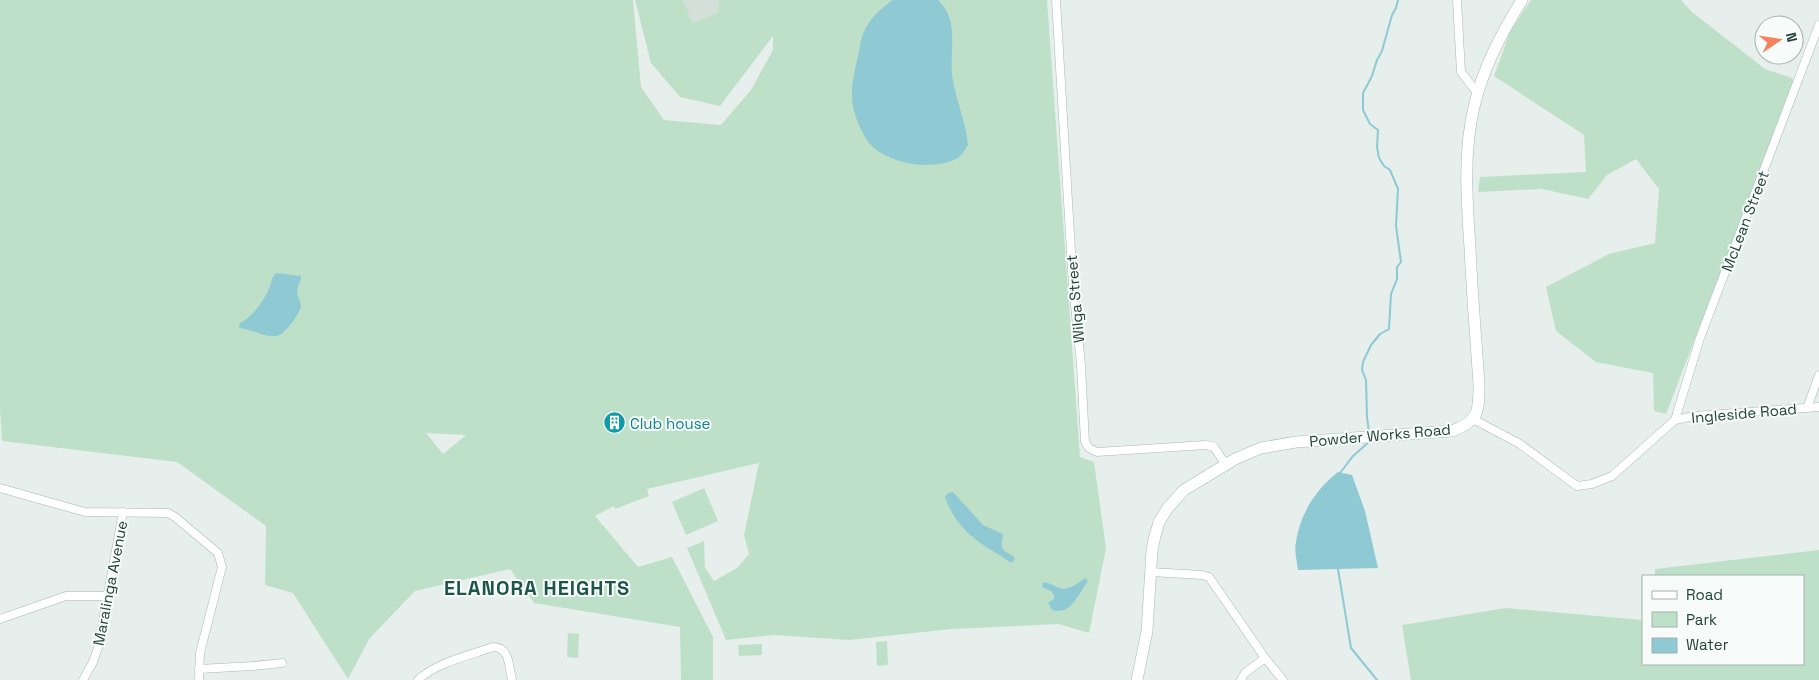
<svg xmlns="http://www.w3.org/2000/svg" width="1819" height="680" viewBox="0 0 1819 680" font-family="'Space Grotesk',sans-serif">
  <rect width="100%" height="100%" fill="#e6efeb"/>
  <path fill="#d4dfda" d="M683 0H719L718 13 693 24Z"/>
  <g fill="#bfe0c8" fill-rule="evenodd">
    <path d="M0 0H633L641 87 664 120 721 125 751 90 773 50V36L720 106 680 97 651 63 635 0H683L693 23 718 13 719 0H1047L1080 457 1094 462 1106 548 1089 633 1059 624 952 629 849 640 774 635 726 640 687 548 704 541 705 568 714 581 737 568 749 554 744 535 759 463 647 489 649 496 615 509 614 506 595 516 638 567 672 557 713 637V680H681L680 627 534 603 510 569 415 591 369 639 348 679 293 593 265 585 266 526 177 462 2 441 0 409ZM426 433 466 435 443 454Z"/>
    <path d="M1531 0H1681L1692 12 1765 69 1792 78 1794 81 1666 414 1654 411 1653 373 1596 362 1556 331 1546 287 1609 254 1655 243 1659 189 1636 159 1607 175 1588 199 1542 189 1478 192 1480 177 1586 172 1584 135 1494 76 1510 32Z"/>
    <path d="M704 488 718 521 686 535 672 502Z"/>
    <path d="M1819 550V680H1411L1402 625 1506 608 1643 620V664H1803V576H1655V569Z"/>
    <path d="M568 633 579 634 578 658 567 657Z"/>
    <path d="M887 641 888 665 877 666 876 642Z"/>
    <path d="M762 644V655L739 656 738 645Z"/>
  </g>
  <g fill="#8ec9d4">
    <path d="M893 0H938C961 21 948 54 953 81 957 103 966 122 968 145 965 149 963 154 959 157 934 173 880 164 865 137 848 106 850 89 858 56 860 49 860 41 863 34 868 20 881 8 893 0Z"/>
    <path d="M276 273 301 276C301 282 297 286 297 291 297 297 301 301 301 306 301 313 284 335 277 336 268 338 250 329 239 328L240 323C250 319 263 302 268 291 271 285 271 278 276 273Z"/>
    <path d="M1338 472 1352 475 1365 511 1378 568 1298 570C1297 561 1294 551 1296 542 1300 514 1316 489 1338 472Z"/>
    <path d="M953 492 983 525 1003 534C1003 538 1001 543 1002 547 1004 553 1011 554 1015 558L1013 562H1009C1000 554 991 551 982 544 964 532 952 517 945 497L948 493Z"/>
    <path d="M1085 578 1088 581C1079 593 1071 616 1052 610L1048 603 1054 599C1055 590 1047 590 1042 587L1043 582C1050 583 1052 585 1059 588 1068 591 1079 583 1085 578Z"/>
  </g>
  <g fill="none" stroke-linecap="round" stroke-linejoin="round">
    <g stroke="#8ec9d4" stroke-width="2">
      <path d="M1369 433 1367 417 1366 380 1362 370 1363 362 1371 345 1380 334 1389 329 1391 294 1397 279V267L1401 262 1396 226 1398 189 1390 170 1384 166 1379 158 1377 147 1378 130 1370 124 1363 110V93L1372 76 1377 60 1382 51 1392 15 1396 8 1398 0"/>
      <path d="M1340 473 1353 456 1369 442"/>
      <path d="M1338 569 1351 648 1377 680"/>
    </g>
    <defs>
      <g id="minor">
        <path d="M1056 0 1073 285 1081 365 1085 442 1089 448 1097 452 1206 445 1214 447 1226 465"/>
        <path d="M1457 0 1461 72 1478 94"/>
        <path d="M1807 408 1819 375"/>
        <path d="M1473 419 1520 444 1577 486 1592 484 1612 476 1675 420 1694 416 1819 407"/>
        <path d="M1675 420 1700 338 1819 25"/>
        <path d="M0 488 85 512 168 513 175 517 218 553 222 567 200 653 199 680"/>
        <path d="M1151 572 1202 575 1209 577 1265 658 1283 680"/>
        <path d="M0 619 66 596H108"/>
        <path d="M199 669 253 666 282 663"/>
        <path d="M83 680 93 662 98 648 123 512"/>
        <path d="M418 680C435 663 471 655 493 647 510 647 509 667 512 680"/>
        <path d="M1241 680 1245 673 1265 658"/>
      </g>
      <path id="secondary" d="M1137 680 1147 631 1152 550 1155 536 1159 522 1167 509 1184 490 1235 459 1261 448 1296 442 1452 431C1479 421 1479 411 1479 385 1476 339 1472 293 1470 248 1467 201 1463 153 1474 107 1483 68 1501 34 1522 0"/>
    </defs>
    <use href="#minor" stroke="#a8b8b2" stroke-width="9"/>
    <use href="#secondary" stroke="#a4bbb3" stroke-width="12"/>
    <use href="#minor" stroke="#fff" stroke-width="8"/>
    <use href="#secondary" stroke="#fff" stroke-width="11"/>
  </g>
  <defs>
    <symbol id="building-disc" viewBox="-11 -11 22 22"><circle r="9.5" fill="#0f9aa8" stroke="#f7fbf9"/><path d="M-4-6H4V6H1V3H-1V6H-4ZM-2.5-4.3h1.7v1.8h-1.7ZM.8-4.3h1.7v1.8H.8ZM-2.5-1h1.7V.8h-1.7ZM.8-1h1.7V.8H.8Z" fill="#fff"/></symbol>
  </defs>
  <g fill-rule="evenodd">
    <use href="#building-disc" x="602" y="410" width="25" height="25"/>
  </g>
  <g text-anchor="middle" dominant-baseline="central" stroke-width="4" stroke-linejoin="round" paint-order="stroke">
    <g font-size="15" fill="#24423a" stroke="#f7fbf9">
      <text transform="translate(1745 221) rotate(-69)">McLean Street</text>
      <text transform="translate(1075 299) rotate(-95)">Wilga Street</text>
      <text transform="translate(1744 413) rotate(-5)">Ingleside Road</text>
      <text transform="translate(1380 435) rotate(-5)">Powder Works Road</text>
      <text transform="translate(110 583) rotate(-79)">Maralinga Avenue</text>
    </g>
    <g font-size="15" fill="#0d838f" stroke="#f7fbf9" text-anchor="start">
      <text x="630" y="423">Club house</text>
    </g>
    <g font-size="20" font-weight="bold" letter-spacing="1" fill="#1f5548" stroke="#f7fbf9">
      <text x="537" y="588">ELANORA HEIGHTS</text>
    </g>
  </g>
  <rect x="1642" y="575" width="162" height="90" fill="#f7fbf9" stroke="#a3b1ad"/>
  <rect x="1652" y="591" width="25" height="8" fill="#ffffff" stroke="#a3b1ad"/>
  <text x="1686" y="600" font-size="15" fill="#24423a">Road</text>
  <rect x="1652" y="612" width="25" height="15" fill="#bfe0c8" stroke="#a3b1ad"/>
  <text x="1686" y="625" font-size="15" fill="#24423a">Park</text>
  <rect x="1652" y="638" width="25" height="15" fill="#8ec9d4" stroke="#a3b1ad"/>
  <text x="1686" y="650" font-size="15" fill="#24423a">Water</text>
  <g transform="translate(1779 40) rotate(77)"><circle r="24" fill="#f7fbf9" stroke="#a3b1ad"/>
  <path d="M0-4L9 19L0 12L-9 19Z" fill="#f4845f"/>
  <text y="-8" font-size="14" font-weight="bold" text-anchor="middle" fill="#24423a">N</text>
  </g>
</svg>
